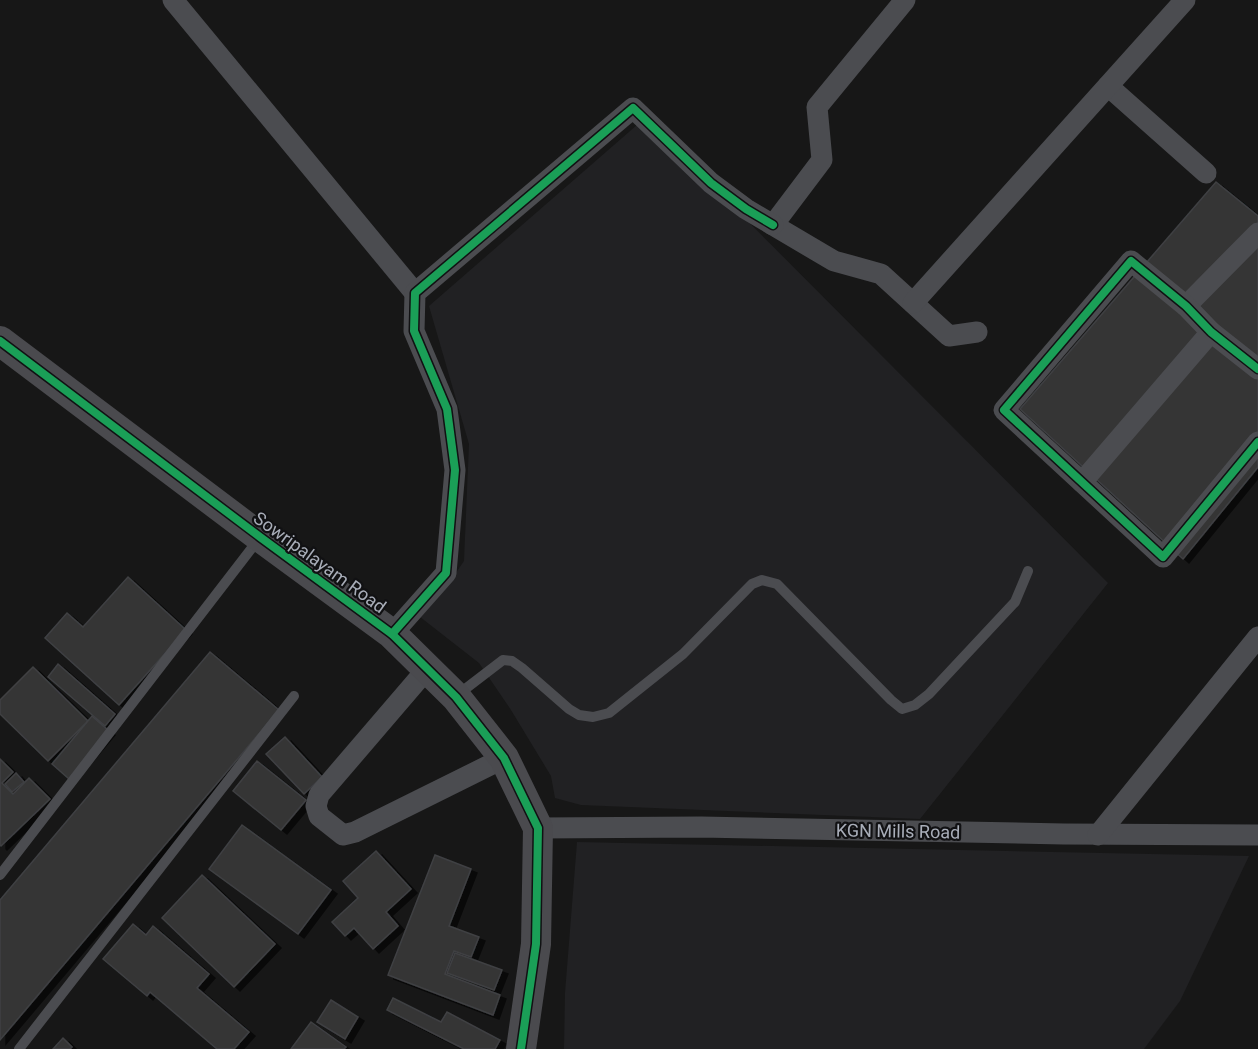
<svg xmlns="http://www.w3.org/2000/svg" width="1258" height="1049" viewBox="0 0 1258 1049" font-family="Roboto,sans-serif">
  <defs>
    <filter id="shadow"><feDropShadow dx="6" dy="4" stdDeviation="0" flood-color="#0009"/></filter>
  </defs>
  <rect width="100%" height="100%" fill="#171717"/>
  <g fill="#212123">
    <path d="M645 118 1108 583 920 819 581 805 555 798 551 776 511 710 479 663 415 613 449 583 464 561 469 444 429 306Z"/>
    <path d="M577 842 1249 856 1180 1001 1144 1049H564L565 993Z"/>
  </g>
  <g fill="#353536" stroke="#3f4043" stroke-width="1.5" filter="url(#shadow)">
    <path d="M1216 182 1258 216V467L1183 559 1020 409Z"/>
    <path d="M128 577 186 630 119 705 45 638 67 613 83 627Z"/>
    <path d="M210 652 279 710 0 1040V900Z"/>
    <path d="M58 664 115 714 105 726 48 677Z"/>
    <path d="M33 667 88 721 48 761 0 714V700Z"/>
    <path d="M92 716 109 731 69 779 52 764Z"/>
    <path d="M285 737 322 777 304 794 266 754Z"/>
    <path d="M0 759 13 772 2 783 13 794 29 778 50 799 1 846 0 845Z"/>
    <path d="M257 761 306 800 281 830 233 791Z"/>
    <path d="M16 773 24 782 12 792 5 784Z"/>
    <path d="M242 825 331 890 298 934 209 869Z"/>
    <path d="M376 851 411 889 386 912 398 926 373 949 354 928 345 936 332 922 358 898 343 881Z"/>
    <path d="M435 855 471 869 449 926 479 937 471 957 454 951 445 974 500 995 493 1015 388 975Z"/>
    <path d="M202 875 275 944 234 987 162 918Z"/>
    <path d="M133 924 146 935 153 926 209 974 197 988 249 1032 234 1049H217L150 992 147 996 103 959Z"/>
    <path d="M455 953 502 970 494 990 447 973Z"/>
    <path d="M393 998 441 1022 447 1012 500 1040 495 1049H464L387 1010Z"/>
    <path d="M331 1000 358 1017 345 1039 317 1022Z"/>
    <path d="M311 1022 346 1047 344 1049H291Z"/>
    <path d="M63 1038 72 1047 70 1049H53Z"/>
  </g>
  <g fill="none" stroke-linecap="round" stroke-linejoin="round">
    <g stroke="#4b4c50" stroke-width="10">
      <path d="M456 696 503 660 512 661 522 668 569 709 579 715 593 717 609 713 683 654 752 584 762 580 777 584 891 700 902 709 915 705 929 694 1015 602 1028 571"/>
      <path d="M0 875 258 540"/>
      <path d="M19 1049 294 696"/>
    </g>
    <g stroke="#4b4c50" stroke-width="21">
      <path d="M173 0 415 293"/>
      <path d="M905 0 817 107 822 160 773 225 834 261 881 274 949 336 977 332"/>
      <path d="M1108 86 1206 173"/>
      <path d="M913 303 1185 0"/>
      <path d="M1186 306 1258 233"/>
      <path d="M1258 369 1211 332 1186 306 1131 261 1004 410 1163 557 1258 442"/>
      <path d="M1082 482 1211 332"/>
      <path d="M392 634 446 573 455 470 447 409 414 331 415 293 633 108 711 183 746 209 773 225"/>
      <path d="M427 669 319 795 316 806 319 816 343 835 355 832 504 758"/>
      <path d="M538 828 701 827 1064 834 1258 835"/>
      <path d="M1098 835 1258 637"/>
    </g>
    <path stroke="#4a4a4e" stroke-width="30" d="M0 341 260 537 392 634 456 697 504 758 538 828 536 944 521 1049"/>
    <defs>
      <g id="cycleway">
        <path d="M0 341 260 537 392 634 456 697 504 758 538 828 536 944 521 1049"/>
        <path d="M1258 369 1211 332 1186 306 1131 261 1004 410 1163 557 1258 442"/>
        <path d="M392 634 446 573 455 470 447 409 414 331 415 293 633 108 711 183 746 209 773 225"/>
      </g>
    </defs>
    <use href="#cycleway" stroke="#111113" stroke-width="11"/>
    <use href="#cycleway" stroke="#1a9f57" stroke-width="8"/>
  </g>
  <g text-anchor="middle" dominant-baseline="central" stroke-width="4.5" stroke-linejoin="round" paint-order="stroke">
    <g font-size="18" fill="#a8adb8" stroke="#111113">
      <text transform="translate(320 562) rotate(36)">Sowripalayam Road</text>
      <text transform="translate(898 831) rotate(1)">KGN Mills Road</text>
    </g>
  </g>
</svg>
